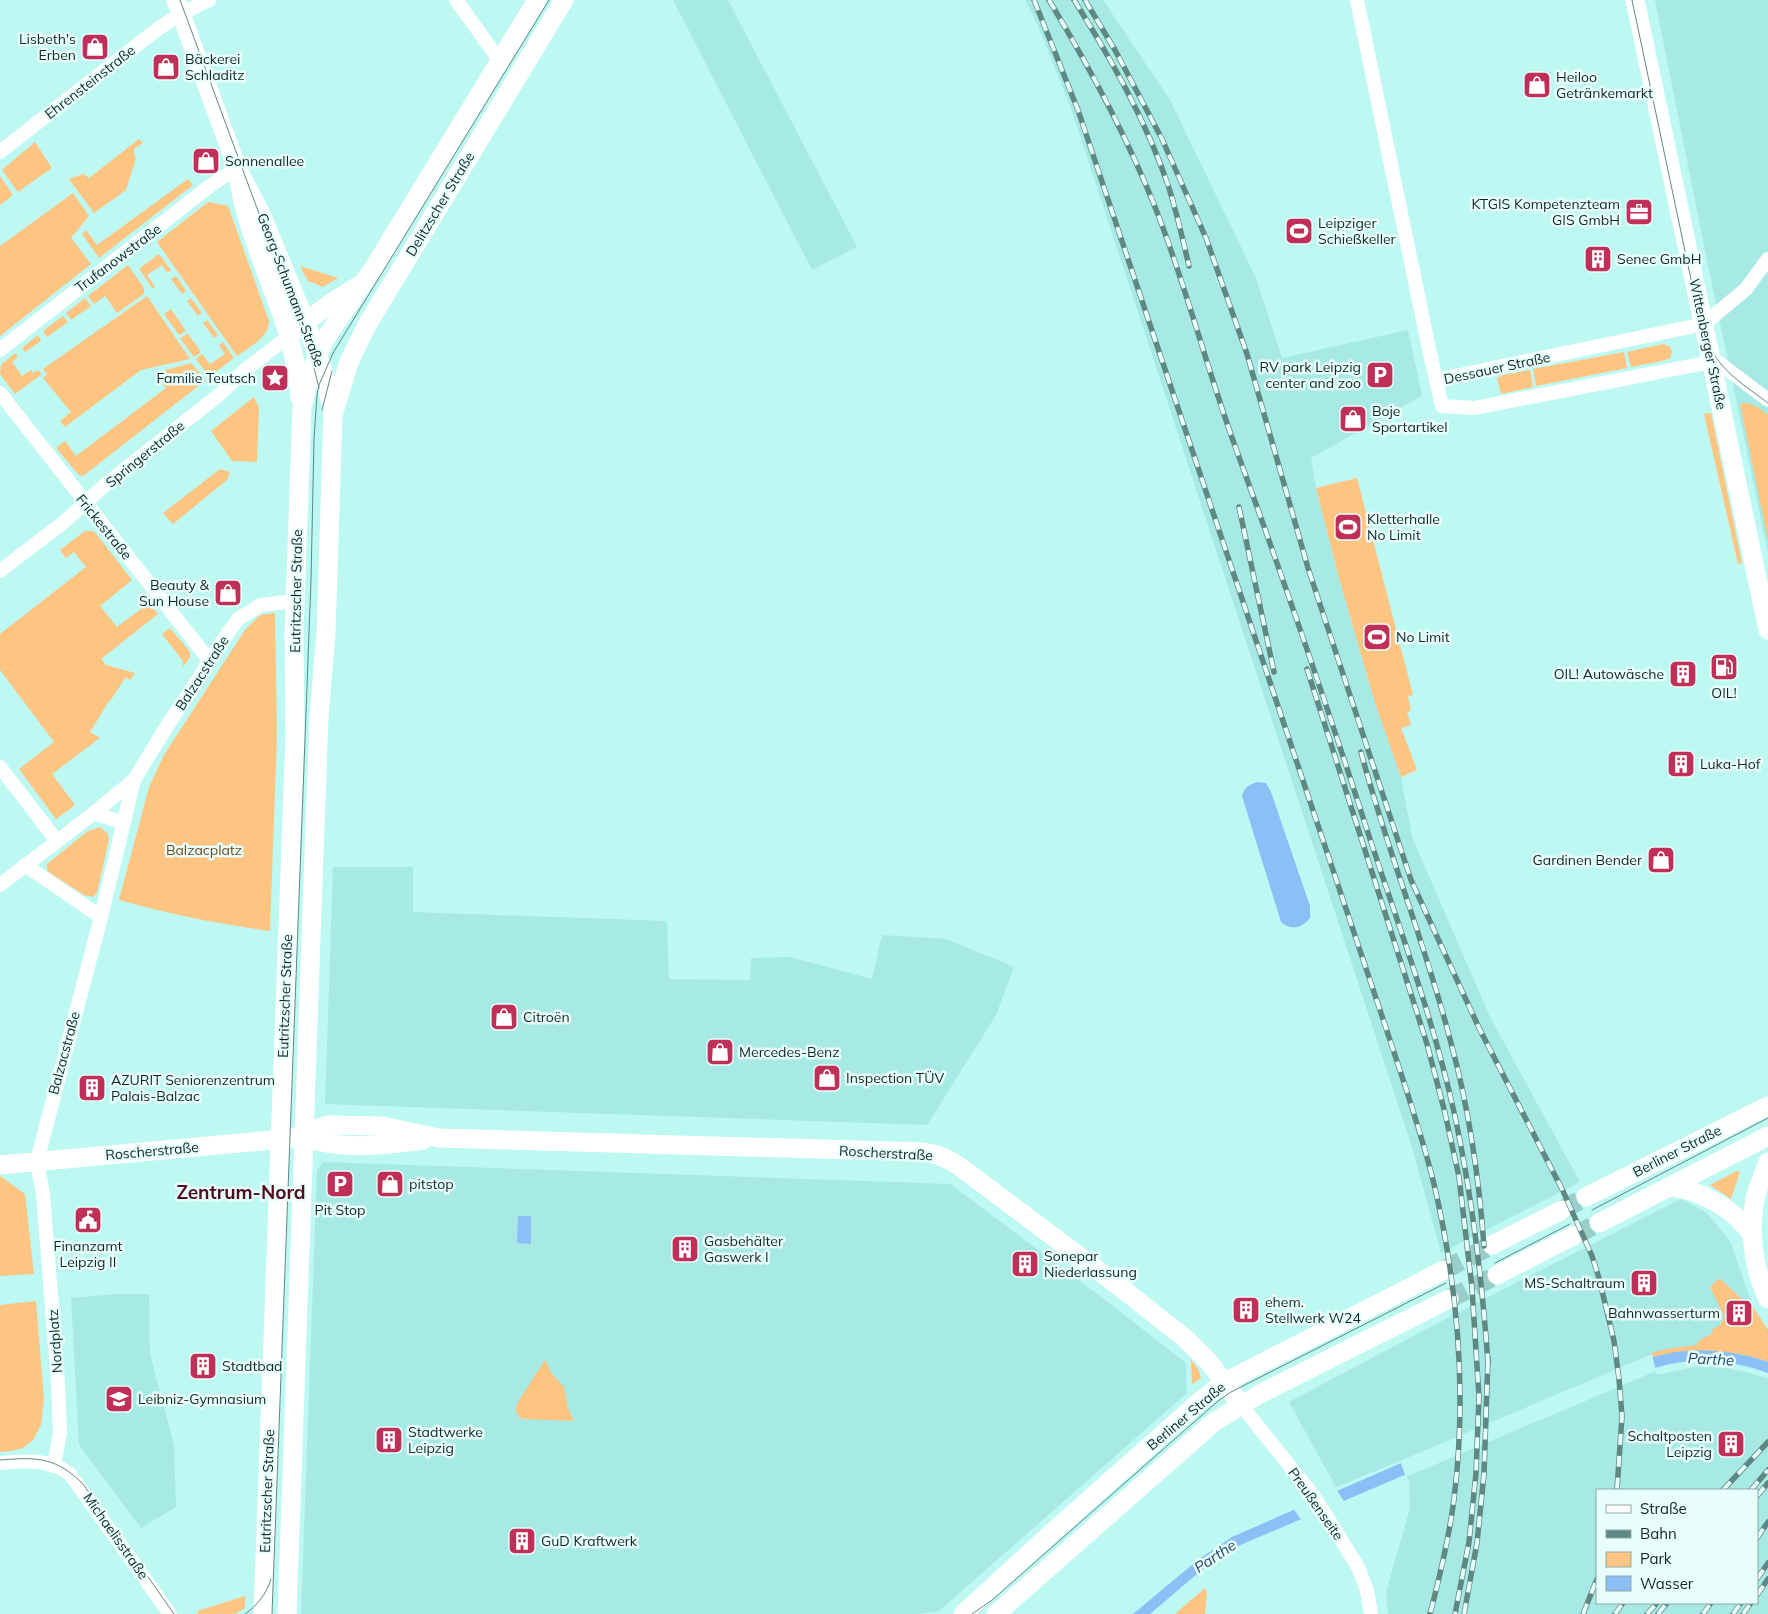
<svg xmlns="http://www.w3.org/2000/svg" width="1768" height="1614" viewBox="0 0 1768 1614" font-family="Mulish,sans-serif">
  <rect width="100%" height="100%" fill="#bdf8f3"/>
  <g fill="#a7eae5" fill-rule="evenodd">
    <path d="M673 0H728L857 247 812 270Z"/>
    <path d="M1025 0H1103L1170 100 1256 278 1282 358 1408 330 1422 396 1311 458 1316 488 1339 578 1375 703 1401 777 1412 837 1490 1017 1580 1182 1441 1253 1412 1147 1072 111 1038 26Z"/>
    <path d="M1655 0H1768V553L1707 260Z"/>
    <path d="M333 867H413V912L667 921 669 979 750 980 751 958 790 957 872 979 882 935 946 939 1014 967 996 1015 927 1125 325 1104Z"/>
    <path d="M323 1162 950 1184 1109 1303 1186 1363 1187 1393 939 1611 917 1614H301L317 1170Z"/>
    <path d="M1681 1199 1707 1213 1730 1241 1753 1307 1768 1330V1355L1651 1354 1657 1375 1699 1366 1726 1368 1750 1373 1768 1379V1614H1388L1386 1592 1410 1508 1409 1482 1400 1461 1336 1487 1289 1402 1455 1314ZM1597 1490H1757V1603H1597Z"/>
    <path d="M118 1294H149L150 1354 174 1445 176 1507 141 1528 79 1445 71 1298Z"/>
  </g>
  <g fill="#fec481" fill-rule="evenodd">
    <path d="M139 139 143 143 134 149V155L136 158 126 190 94 213 69 179 83 174 89 178Z"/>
    <path d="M35 142 52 168 18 192 2 170Z"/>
    <path d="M0 176 13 195 0 205Z"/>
    <path d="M188 179 193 185 99 258 82 234 86 230 97 245Z"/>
    <path d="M73 193 89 216 71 238 91 264 0 336V246Z"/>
    <path d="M208 202 228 206 269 321C269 338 249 347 237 356L157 242Z"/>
    <path d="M159 254 171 270 167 273 162 265 147 275 155 287 153 289 139 269Z"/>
    <path d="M128 265 144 288V294L117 313 105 296 94 304 88 296Z"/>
    <path d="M300 266 338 278 323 287 308 281Z"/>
    <path d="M176 276 186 291 182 294 171 279Z"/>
    <path d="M147 296 190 359 141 370 65 427 60 421 71 412 43 378 47 375 43 369Z"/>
    <path d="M85 298 91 306 71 320 66 313Z"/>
    <path d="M191 298 202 313 198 316 187 301Z"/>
    <path d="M171 309 186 331 179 335 164 314Z"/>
    <path d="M63 316 68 322 47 337 43 331Z"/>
    <path d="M207 320 218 335 214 338 203 323Z"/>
    <path d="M188 334 201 352 194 357 180 338Z"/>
    <path d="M38 335 41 341 25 352 22 348Z"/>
    <path d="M223 342 234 358 209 377 196 359 202 354 210 364 225 354 219 345Z"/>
    <path d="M1663 344 1670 347 1672 352 1670 358 1662 361 1631 367 1627 352Z"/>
    <path d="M1624 352 1627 368 1536 386 1533 369Z"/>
    <path d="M15 353 18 357 12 362 22 376 31 370 33 373 38 370 42 374 15 394 0 374 1 365Z"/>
    <path d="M191 363 206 380 87 473 83 476 79 475 56 448 65 441 76 456 166 388 155 373Z"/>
    <path d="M1530 370 1533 387 1501 394 1497 378 1503 375Z"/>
    <path d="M254 397 259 407 257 462 232 461 211 431Z"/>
    <path d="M1743 403C1754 403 1760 409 1768 415V540L1740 404Z"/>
    <path d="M1711 413 1742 563 1738 564 1704 414Z"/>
    <path d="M220 469 230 472 227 480 173 524 163 513Z"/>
    <path d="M1357 478 1413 695 1408 696 1411 711 1407 712 1411 725 1401 728 1417 770 1401 777 1375 703 1339 578 1316 488Z"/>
    <path d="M85 531H94L132 580 100 606 117 627 149 603 158 614 101 659 106 665 135 673 130 680 126 677 110 701H109L90 732 100 738 52 774 75 805 56 819 19 769 54 742 0 670V634L86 567 74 552 66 558 60 550Z"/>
    <path d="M275 613 277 736 270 931C219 924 169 914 119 900L149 787 164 755 245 630 260 615Z"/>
    <path d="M170 628 190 652V657L183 667V661L162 634Z"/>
    <path d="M100 827 108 834 109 839 97 893 93 897 84 895 50 873 47 869V864L88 831Z"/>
    <path d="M1737 1171 1740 1172 1731 1199 1710 1185Z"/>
    <path d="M0 1176 25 1194 34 1274 0 1276Z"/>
    <path d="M1719 1278 1750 1306 1753 1307 1768 1330V1362C1730 1348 1691 1348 1652 1357L1651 1353 1667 1349 1697 1345 1698 1341 1713 1333 1712 1330 1721 1324 1724 1316 1710 1287ZM1739 1301C1751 1304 1750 1317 1739 1320L1731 1315 1730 1310 1735 1302Z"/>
    <path d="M36 1301 44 1399 41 1425 33 1440 23 1448 11 1451 0 1452V1305Z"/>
    <path d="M1191 1359 1199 1371 1201 1378 1192 1384Z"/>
    <path d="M545 1360 552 1374 564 1387 568 1408 574 1421 522 1419C516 1414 514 1410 518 1402Z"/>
    <path d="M1205 1588 1207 1592 1205 1614H1175Z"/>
    <path d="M245 1596V1608L235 1614H199L197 1611Z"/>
  </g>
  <g fill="#8bc0f6">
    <path d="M1257 782 1266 783 1271 792 1310 906V918C1302 928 1291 931 1281 922L1242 796C1244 787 1249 785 1257 782Z"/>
    <path d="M518 1216H531V1244L517 1243Z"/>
    <path d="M1696 1350C1721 1351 1744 1353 1768 1362V1373C1731 1360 1693 1356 1655 1368L1236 1547 1204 1568 1150 1614H1133L1199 1559 1232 1537 1401 1463 1652 1357 1675 1352Z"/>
  </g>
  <g fill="#bdf8f3">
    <path d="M1652 1354 1656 1371 1406 1477 1400 1461Z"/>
    <path d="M1336 1489 1345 1503 1302 1521 1293 1508Z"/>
  </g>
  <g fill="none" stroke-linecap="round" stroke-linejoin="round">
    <g stroke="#9aceca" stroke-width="19" stroke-dasharray="19 9" stroke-linecap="butt">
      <path d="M1562 1210 1586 1197"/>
      <path d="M1575 1235 1599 1223"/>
      <path d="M1444 1270 1492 1245"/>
      <path d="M1449 1299 1497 1275"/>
    </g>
    <g stroke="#fff" stroke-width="14">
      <path d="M456 0 500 61"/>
      <path d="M1357 0 1429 349 1442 406 1474 408 1711 362"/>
      <path d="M0 152 159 28 181 14 209 0"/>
      <path d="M0 350 211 185 237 168"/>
      <path d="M1710 356 1768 400"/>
      <path d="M1436 380 1704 324 1746 289 1768 259"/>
      <path d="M0 393 209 660"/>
      <path d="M0 571 64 522 105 485 220 394 245 370 289 336"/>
      <path d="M0 767 57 841"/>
      <path d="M94 813 124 823"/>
      <path d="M25 865 101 917"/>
      <path d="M0 885 94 813 134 780"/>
      <path d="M1241 1405 1313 1495 1331 1523 1358 1567 1367 1590 1371 1614"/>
      <path d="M0 1463C26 1461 48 1458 70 1474L170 1614"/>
      <path d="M54 1466 60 1433 58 1383 43 1194 37 1161 101 917 134 780 167 726 203 672 209 660 238 619 261 605 295 601"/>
    </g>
    <g stroke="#fff" stroke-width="19">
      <path d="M176 0 237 168 261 214 306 323 324 374 333 412"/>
      <path d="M1635 0 1768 630"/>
      <path d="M239 181C248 235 273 284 289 336 294 356 298 377 300 397"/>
      <path d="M297 329 328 305 358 286"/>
      <path d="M304 1137 315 1129 329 1125 382 1126 439 1138 923 1152C941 1155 949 1159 963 1169L1111 1280 1186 1339 1209 1362 1241 1405"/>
      <path d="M1768 1162C1764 1173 1759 1184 1756 1195 1748 1229 1753 1268 1768 1299"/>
      <path d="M0 1165 304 1137C340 1151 386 1145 423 1140"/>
      <path d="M1669 1187C1700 1189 1737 1210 1753 1237"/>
      <path d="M1586 1197 1768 1106"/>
      <path d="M1599 1223 1768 1136"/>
      <path d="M1492 1245 1562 1210"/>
      <path d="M1497 1275 1575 1235"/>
      <path d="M263 1614 295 734 294 632 302 408 310 374 325 339 375 266 537 0"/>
      <path d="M287 1614 314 855 319 717 326 633 333 415 349 362 367 325 564 0"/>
      <path d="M963 1614 1057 1528 1198 1403 1225 1382 1444 1270"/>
      <path d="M996 1614 1214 1422 1258 1395 1449 1299"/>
    </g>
    <g stroke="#5f8783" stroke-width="1">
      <path d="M180 0 292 303 310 352 319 388"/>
      <path d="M1632 0 1696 303C1700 317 1703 332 1709 345 1720 371 1747 387 1768 403"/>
      <path d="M322 410 332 371"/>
      <path d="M1592 1210 1768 1118"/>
      <path d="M1495 1263 1570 1224"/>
      <path d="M0 1460C37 1457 56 1457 83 1484L174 1614"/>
      <path d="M245 1614C257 1606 267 1593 271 1579"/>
      <path d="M272 1614 311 580 314 439 317 395 319 385 333 353 549 0"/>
      <path d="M972 1614 992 1600 1218 1401 1231 1392 1446 1283"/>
    </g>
    <defs>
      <g id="rail">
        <path d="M1034 0 1078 110 1386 1028C1403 1080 1421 1131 1434 1184 1458 1287 1467 1394 1454 1499 1449 1538 1440 1576 1430 1614"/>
        <path d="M1049 0C1090 68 1128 138 1157 212 1187 289 1207 369 1235 446 1282 575 1327 705 1369 836 1399 927 1433 1018 1454 1112 1472 1195 1482 1279 1488 1363"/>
        <path d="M1074 0C1111 59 1147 122 1169 188 1177 214 1183 240 1189 266"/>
        <path d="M1085 0 1115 50 1162 139 1206 238 1247 354 1308 568 1411 880 1480 1030 1563 1191 1592 1256 1599 1278 1614 1341 1619 1379 1622 1416 1617 1490"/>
        <path d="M1239 507 1274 672"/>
        <path d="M1307 669 1427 1044 1445 1113 1459 1177 1472 1288 1479 1397 1476 1473 1469 1542 1455 1614"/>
        <path d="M1361 752C1387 851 1426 945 1451 1043 1469 1109 1479 1178 1484 1246"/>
        <path d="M1723 1490 1768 1442"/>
        <path d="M1751 1490 1768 1470"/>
        <path d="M1757 1496 1768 1483"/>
        <path d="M1757 1538 1768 1522"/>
        <path d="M1757 1579 1768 1563"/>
        <path d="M1757 1595 1768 1579"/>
        <path d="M1464 1614 1477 1543 1484 1474 1488 1358"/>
        <path d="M1583 1614 1597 1579"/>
        <path d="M1615 1614 1623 1603"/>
        <path d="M1647 1614 1657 1603"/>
        <path d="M1658 1614 1667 1603"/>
        <path d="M1703 1614 1711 1603"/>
        <path d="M1733 1614 1741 1603"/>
        <path d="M1743 1614 1751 1603"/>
      </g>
    </defs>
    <use href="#rail" stroke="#5f8783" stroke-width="5.5"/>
    <use href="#rail" stroke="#e7fefb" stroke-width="4" stroke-dasharray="11" stroke-linecap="butt"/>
  </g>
  <defs>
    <symbol id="shop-square" viewBox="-11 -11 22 22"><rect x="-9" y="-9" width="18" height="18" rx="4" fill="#bf2f57" stroke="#e7fefb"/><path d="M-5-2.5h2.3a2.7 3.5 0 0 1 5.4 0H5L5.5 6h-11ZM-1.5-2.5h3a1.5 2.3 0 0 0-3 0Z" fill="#fff"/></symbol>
    <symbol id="office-square" viewBox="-11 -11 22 22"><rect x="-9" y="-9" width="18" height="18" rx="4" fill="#bf2f57" stroke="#e7fefb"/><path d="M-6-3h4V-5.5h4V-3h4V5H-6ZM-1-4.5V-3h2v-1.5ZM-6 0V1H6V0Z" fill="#fff"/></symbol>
    <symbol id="stadium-square" viewBox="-11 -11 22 22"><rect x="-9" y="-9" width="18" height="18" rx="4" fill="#bf2f57" stroke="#e7fefb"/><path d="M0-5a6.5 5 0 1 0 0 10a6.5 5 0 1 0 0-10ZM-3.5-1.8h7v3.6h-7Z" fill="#fff"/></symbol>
    <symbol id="building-square" viewBox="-11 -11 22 22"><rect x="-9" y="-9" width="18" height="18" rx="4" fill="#bf2f57" stroke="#e7fefb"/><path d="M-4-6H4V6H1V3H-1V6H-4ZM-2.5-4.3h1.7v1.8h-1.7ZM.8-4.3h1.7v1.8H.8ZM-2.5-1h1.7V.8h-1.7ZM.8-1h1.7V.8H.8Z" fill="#fff"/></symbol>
    <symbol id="parking-square" viewBox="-11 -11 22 22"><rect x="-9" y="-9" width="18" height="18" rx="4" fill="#bf2f57" stroke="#e7fefb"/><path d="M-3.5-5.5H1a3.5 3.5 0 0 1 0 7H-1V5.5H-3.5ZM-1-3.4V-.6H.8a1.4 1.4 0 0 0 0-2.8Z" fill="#fff"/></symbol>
    <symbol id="sight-square" viewBox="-11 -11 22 22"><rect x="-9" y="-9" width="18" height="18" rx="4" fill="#bf2f57" stroke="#e7fefb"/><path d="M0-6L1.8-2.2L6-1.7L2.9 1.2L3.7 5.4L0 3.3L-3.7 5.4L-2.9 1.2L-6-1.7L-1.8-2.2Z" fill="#fff"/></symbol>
    <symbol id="fuel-square" viewBox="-11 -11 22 22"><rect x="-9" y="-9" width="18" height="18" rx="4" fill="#bf2f57" stroke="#e7fefb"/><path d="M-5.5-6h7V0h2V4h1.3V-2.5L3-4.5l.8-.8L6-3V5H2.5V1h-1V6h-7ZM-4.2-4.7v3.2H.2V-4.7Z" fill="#fff"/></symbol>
    <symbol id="civic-square" viewBox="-11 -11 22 22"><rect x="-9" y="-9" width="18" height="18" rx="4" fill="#bf2f57" stroke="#e7fefb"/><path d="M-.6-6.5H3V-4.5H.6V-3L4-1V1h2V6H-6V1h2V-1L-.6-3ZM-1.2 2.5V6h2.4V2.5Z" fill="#fff"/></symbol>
    <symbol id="school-square" viewBox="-11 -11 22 22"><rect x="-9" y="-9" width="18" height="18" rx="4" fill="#bf2f57" stroke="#e7fefb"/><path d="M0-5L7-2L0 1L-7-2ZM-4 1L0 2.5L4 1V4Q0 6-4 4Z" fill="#fff"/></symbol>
  </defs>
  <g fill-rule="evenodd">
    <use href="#shop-square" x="79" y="31" width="32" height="32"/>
    <use href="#shop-square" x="150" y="51" width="32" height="32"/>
    <use href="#shop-square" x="1521" y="69" width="32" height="32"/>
    <use href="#shop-square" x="190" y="145" width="32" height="32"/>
    <use href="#office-square" x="1623" y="196" width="32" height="32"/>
    <use href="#stadium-square" x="1283" y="215" width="32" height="32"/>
    <use href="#building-square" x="1582" y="243" width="32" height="32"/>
    <use href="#parking-square" x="1364" y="359" width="32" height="32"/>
    <use href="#sight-square" x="259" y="362" width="32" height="32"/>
    <use href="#shop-square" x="1337" y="403" width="32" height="32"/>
    <use href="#stadium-square" x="1332" y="511" width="32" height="32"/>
    <use href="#shop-square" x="212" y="577" width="32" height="32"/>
    <use href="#stadium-square" x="1361" y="621" width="32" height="32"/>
    <use href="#fuel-square" x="1708" y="651" width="32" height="32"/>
    <use href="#building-square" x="1667" y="658" width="32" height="32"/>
    <use href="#building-square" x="1665" y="748" width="32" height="32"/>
    <use href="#shop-square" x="1645" y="844" width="32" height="32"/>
    <use href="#shop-square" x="488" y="1001" width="32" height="32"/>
    <use href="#shop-square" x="704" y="1036" width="32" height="32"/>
    <use href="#shop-square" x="811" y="1062" width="32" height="32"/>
    <use href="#building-square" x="76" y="1072" width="32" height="32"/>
    <use href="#parking-square" x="324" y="1168" width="32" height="32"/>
    <use href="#shop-square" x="374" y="1168" width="32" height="32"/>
    <use href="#civic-square" x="72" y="1204" width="32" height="32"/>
    <use href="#building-square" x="669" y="1233" width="32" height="32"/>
    <use href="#building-square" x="1009" y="1248" width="32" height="32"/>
    <use href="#building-square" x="1628" y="1267" width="32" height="32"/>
    <use href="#building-square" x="1230" y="1294" width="32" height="32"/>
    <use href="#building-square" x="1723" y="1297" width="32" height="32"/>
    <use href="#building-square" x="187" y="1350" width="32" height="32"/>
    <use href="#school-square" x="103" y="1383" width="32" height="32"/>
    <use href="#building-square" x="373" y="1424" width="32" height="32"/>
    <use href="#building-square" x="1715" y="1428" width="32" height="32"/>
    <use href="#building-square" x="506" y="1525" width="32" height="32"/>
  </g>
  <g text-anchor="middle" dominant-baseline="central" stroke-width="5" stroke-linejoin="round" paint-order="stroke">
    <g font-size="14" fill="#102725" stroke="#e7fefb" text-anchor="start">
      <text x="76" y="39" text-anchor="end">Lisbeth's<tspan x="76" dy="16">Erben</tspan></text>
      <text x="185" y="59">Bäckerei<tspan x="185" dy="16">Schladitz</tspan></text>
      <text x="1556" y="77">Heiloo<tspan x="1556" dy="16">Getränkemarkt</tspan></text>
      <text x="225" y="161">Sonnenallee</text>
      <text x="1620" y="204" text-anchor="end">KTGIS Kompetenzteam<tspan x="1620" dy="16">GIS GmbH</tspan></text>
      <text x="1318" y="223">Leipziger<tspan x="1318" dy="16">Schießkeller</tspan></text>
      <text x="1617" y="259">Senec GmbH</text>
      <text x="1361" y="367" text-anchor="end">RV park Leipzig<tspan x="1361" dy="16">center and zoo</tspan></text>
      <text x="256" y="378" text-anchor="end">Familie Teutsch</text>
      <text x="1372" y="411">Boje<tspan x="1372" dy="16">Sportartikel</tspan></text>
      <text x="1367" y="519">Kletterhalle<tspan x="1367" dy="16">No Limit</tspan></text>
      <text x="209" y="585" text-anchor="end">Beauty &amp;<tspan x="209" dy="16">Sun House</tspan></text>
      <text x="1396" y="637">No Limit</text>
      <text x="1664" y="674" text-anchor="end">OIL! Autowäsche</text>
      <text x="1724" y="693" text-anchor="middle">OIL!</text>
      <text x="1700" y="764">Luka-Hof</text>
      <text x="1642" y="860" text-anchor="end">Gardinen Bender</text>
      <text x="523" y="1017">Citroën</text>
      <text x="739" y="1052">Mercedes-Benz</text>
      <text x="846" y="1078">Inspection TÜV</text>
      <text x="111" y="1080">AZURIT Seniorenzentrum<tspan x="111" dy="16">Palais-Balzac</tspan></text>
      <text x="409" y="1184">pitstop</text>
      <text x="340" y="1210" text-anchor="middle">Pit Stop</text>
      <text x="704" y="1241">Gasbehälter<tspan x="704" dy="16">Gaswerk I</tspan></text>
      <text x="88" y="1246" text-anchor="middle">Finanzamt<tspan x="88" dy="16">Leipzig II</tspan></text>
      <text x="1044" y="1256">Sonepar<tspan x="1044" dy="16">Niederlassung</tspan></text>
      <text x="1625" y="1283" text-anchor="end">MS-Schaltraum</text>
      <text x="1265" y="1302">ehem.<tspan x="1265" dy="16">Stellwerk W24</tspan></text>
      <text x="1720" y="1313" text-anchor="end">Bahnwasserturm</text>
      <text x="222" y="1366">Stadtbad</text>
      <text x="138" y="1399">Leibniz-Gymnasium</text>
      <text x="408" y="1432">Stadtwerke<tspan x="408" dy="16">Leipzig</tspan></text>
      <text x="1712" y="1436" text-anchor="end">Schaltposten<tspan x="1712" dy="16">Leipzig</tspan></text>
      <text x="541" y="1541">GuD Kraftwerk</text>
    </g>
    <g font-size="14" fill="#102725" stroke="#e7fefb">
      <text transform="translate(90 82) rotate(-38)">Ehrensteinstraße</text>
      <text transform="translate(440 204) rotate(-59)">Delitzscher Straße</text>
      <text transform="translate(118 258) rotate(-37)">Trufanowstraße</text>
      <text transform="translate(291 290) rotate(69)">Georg-Schumann-Straße</text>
      <text transform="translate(1708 344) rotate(78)">Wittenberger Straße</text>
      <text transform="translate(1497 368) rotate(-12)">Dessauer Straße</text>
      <text transform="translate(145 454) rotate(-39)">Springerstraße</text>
      <text transform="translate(104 527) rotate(51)">Frickestraße</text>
      <text transform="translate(296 591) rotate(-89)">Eutritzscher Straße</text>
      <text transform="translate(202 673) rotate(-57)">Balzacstraße</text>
      <text transform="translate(285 996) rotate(-88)">Eutritzscher Straße</text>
      <text transform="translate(64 1053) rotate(-75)">Balzacstraße</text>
      <text transform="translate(152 1151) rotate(-5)">Roscherstraße</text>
      <text transform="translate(1677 1151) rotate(-27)">Berliner Straße</text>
      <text transform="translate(886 1153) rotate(3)">Roscherstraße</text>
      <text transform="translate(55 1341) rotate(-94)">Nordplatz</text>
      <text transform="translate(1186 1416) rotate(-40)">Berliner Straße</text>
      <text transform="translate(267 1491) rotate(-88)">Eutritzscher Straße</text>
      <text transform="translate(1316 1504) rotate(55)">Preußenseite</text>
      <text transform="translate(116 1536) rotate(55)">Michaelisstraße</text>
    </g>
    <g font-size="14" fill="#6d4b1f" stroke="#e7fefb">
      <text x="204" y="850">Balzacplatz</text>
    </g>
    <g font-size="15" font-style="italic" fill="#22476b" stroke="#e7fefb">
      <text transform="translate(1711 1359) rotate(3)">Parthe</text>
      <text transform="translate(1215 1556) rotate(-34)">Parthe</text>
    </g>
    <g font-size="19" font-weight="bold" fill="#510c20" stroke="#e7fefb">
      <text x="241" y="1192">Zentrum-Nord</text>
    </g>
  </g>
  <rect x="1596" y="1489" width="162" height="115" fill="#e7fefb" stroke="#91a8a5"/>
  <rect x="1606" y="1505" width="25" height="8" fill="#ffffff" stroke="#91a8a5"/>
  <text x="1640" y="1514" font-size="15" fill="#102725">Straße</text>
  <rect x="1606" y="1530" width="25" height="8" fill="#5f8783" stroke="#91a8a5"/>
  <text x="1640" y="1539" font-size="15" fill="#102725">Bahn</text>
  <rect x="1606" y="1552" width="25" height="15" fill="#fec481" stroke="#91a8a5"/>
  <text x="1640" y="1564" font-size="15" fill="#102725">Park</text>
  <rect x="1606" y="1576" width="25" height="15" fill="#8bc0f6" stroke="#91a8a5"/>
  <text x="1640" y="1589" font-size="15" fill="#102725">Wasser</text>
</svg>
